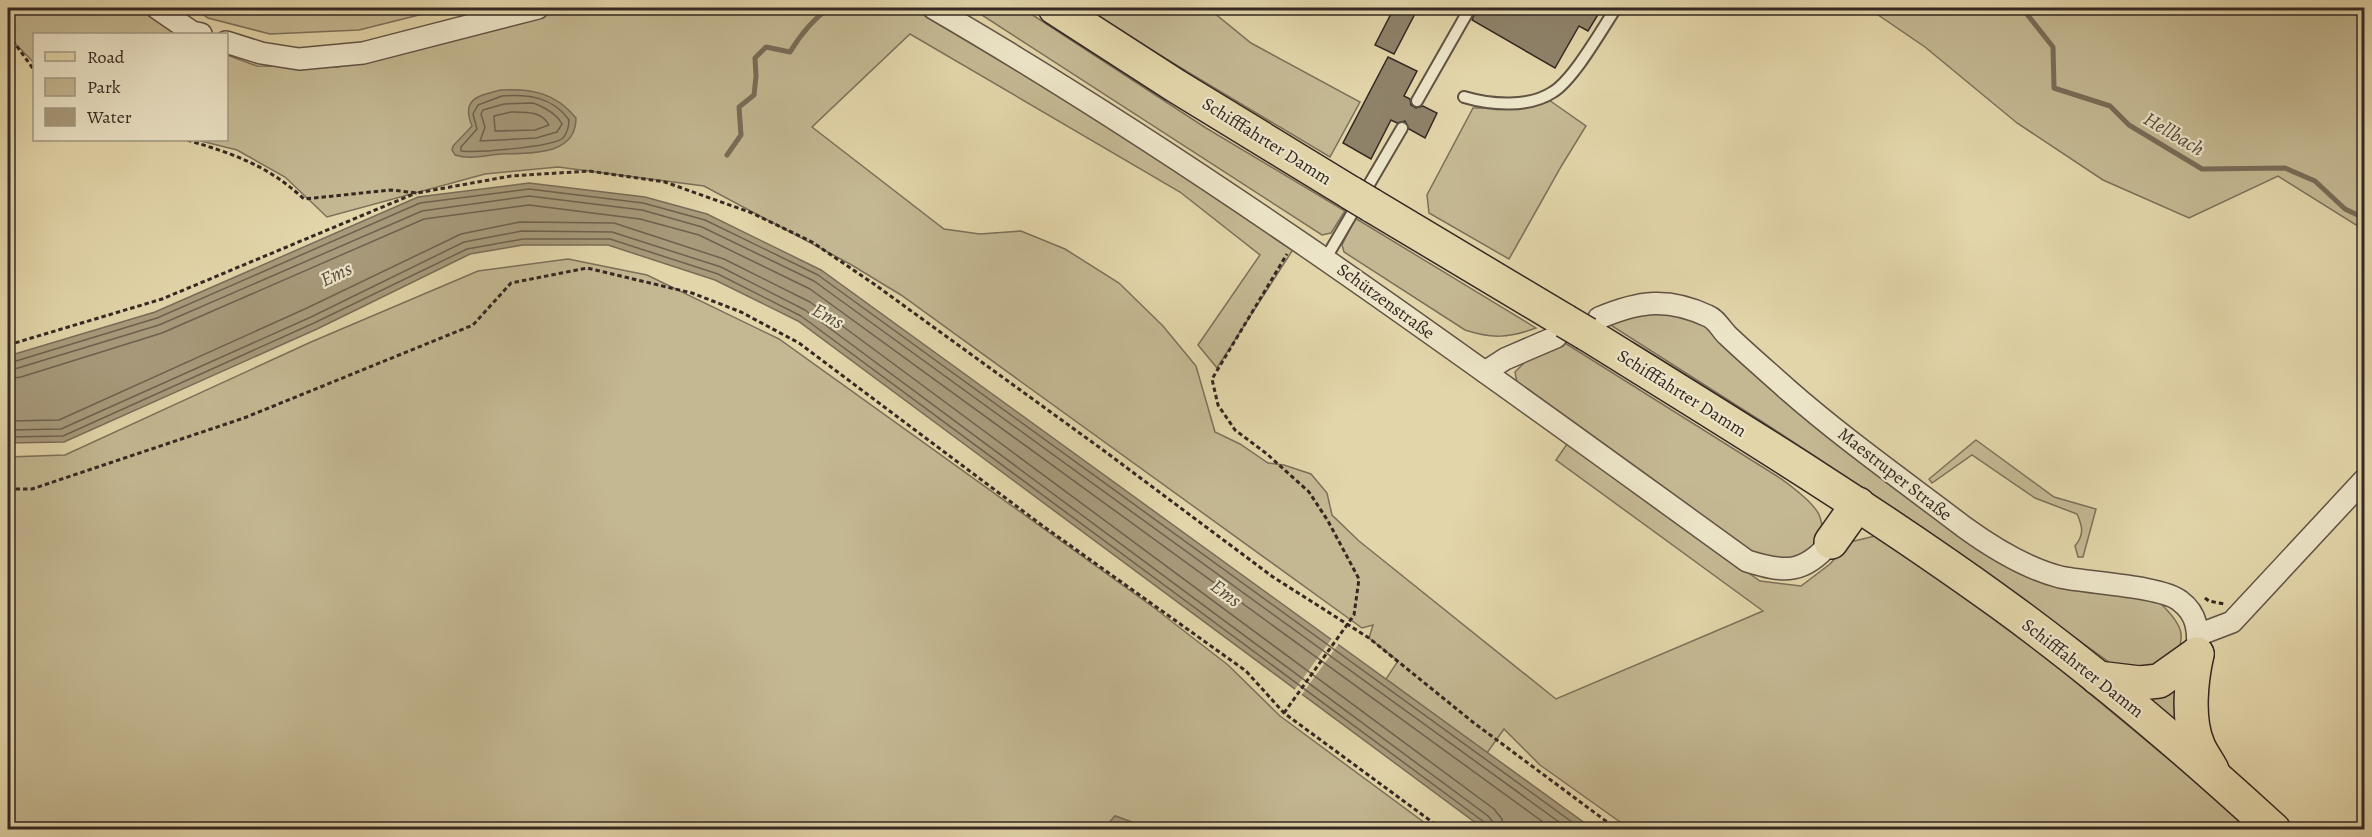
<svg xmlns="http://www.w3.org/2000/svg" width="2372" height="837" viewBox="0 0 2372 837" font-family="Alegreya,serif">
  <rect width="100%" height="100%" fill="#e2d5a9"/>
  <filter id="stains"><feTurbulence type="fractalNoise" baseFrequency=".00333" numOctaves="4"/><feColorMatrix values="0 0 0 0 .2 0 0 0 0 .09 0 0 0 0 .02 0 0 0 .5 -.17"/></filter>
  <radialGradient id="worn" r=".72"><stop offset=".6" stop-color="#630" stop-opacity="0"/><stop offset="1" stop-color="#630" stop-opacity=".3"/></radialGradient>
  <g fill="#c4b892" stroke="#7c705a" stroke-width="1.5">
    <path d="M8 8H143L178 34H34V63L8 36Z"/>
    <path d="M194 8H447L359 30 270 34 208 18Z"/>
    <path d="M573 8H920L997 53 1294 248 1217 368 1198 345 1260 255 1180 192 910 34 812 127 944 229 980 234 1021 231 1065 249 1119 283 1163 326 1196 366 1215 432 1240 444 1268 463 1284 465 1311 474 1327 493 1332 515 1359 541 1556 699 1763 611 1556 460 1567 444 1760 581 1801 586 1830 564 1850 542 1875 536 1900 549 2049 660 2242 820 2248 829H1630L1540 765 1504 729 1487 753 1386 679 1398 661 1369 638 1373 625 1362 628 901 295 850 264 704 186 558 167 485 174 327 217 285 177 237 150 197 140H226L227 55 257 66 338 67Z"/>
    <path d="M971 8H1022L1206 128 1345 211 1331 233 1322 235Z"/>
    <path d="M1081 8H1208L1251 43 1360 102 1330 157Z"/>
    <path d="M1868 8H2364V230L2278 176 2189 218 2103 180 2017 123 1925 47Z"/>
    <path d="M1549 100 1586 126 1562 165 1509 259 1429 213 1427 195 1473 108H1524Z"/>
    <path d="M1355 218 1536 328C1509 338 1492 339 1465 330L1344 252 1342 245Z"/>
    <path d="M568 259 647 275 779 339 1153 607 1228 665 1280 716 1433 829 1152 830 1115 816 1103 830 8 829V457L65 455 311 342 478 271Z"/>
    <path d="M1675 312 1709 325 2009 567 2160 603C2182 624 2189 637 2171 664L2127 675 1916 523 1772 428 1609 324 1630 314Z"/>
    <path d="M1565 343 1780 478C1791 486 1816 504 1820 517 1828 540 1809 559 1787 562 1780 564 1771 561 1764 561L1517 383 1515 372 1528 359Z"/>
    <path d="M1976 440 2054 497 2096 509 2083 557H2078L2075 546C2084 535 2083 527 2077 514L2035 498 1972 455 1932 483 1929 479Z"/>
    <path d="M2182 674 2180 723 2147 697Z"/>
  </g>
  <g fill="#a79a7b" stroke="#796c58" stroke-width="1.5">
    <path d="M501 90C531 88 556 93 576 118 576 157 528 153 501 154 486 155 470 160 455 155L452 150 453 146 472 126C461 99 477 96 501 90Z"/>
    <path d="M529 183 645 197 707 214 821 270 1593 829H1484L798 321 715 280 608 245H523L470 254 317 329 64 442 8 443V356L155 312 418 197Z"/>
    <path d="M1115 816 1152 829H1103Z"/>
  </g>
  <path fill="#e2d5a9" d="M1333 637 1340 642 1300 697 1293 692Z"/>
  <g fill="none" stroke-linecap="round" stroke-linejoin="round">
    <g stroke="#6e614f" stroke-width="1.5">
      <path d="M502 96C528 94 553 97 569 120 569 126 567 133 563 138 553 147 476 153 461 151V147L477 129 473 114 478 105Z"/>
      <path d="M533 103C544 107 556 113 562 124L557 132 536 138 480 141 485 127 481 114 483 110 504 104Z"/>
      <path d="M511 112C525 112 542 111 549 125L535 130 495 131 494 116Z"/>
      <path d="M8 362 16 361 157 318 420 203 529 189 643 203 705 220 818 275 1583 830"/>
      <path d="M8 370 18 368 159 325 422 211 529 196 642 210 702 227 814 281 1570 830"/>
      <path d="M8 379 21 377 162 333 424 219 529 205 640 219 699 235 810 289 1554 830"/>
      <path d="M8 421 59 420 307 308 461 234 520 222 614 223 724 259 810 302 1494 809 1502 819 1503 830"/>
      <path d="M8 430 61 429 311 317 464 242 522 231 612 232 721 267 805 310 1488 816 1493 822 1494 830"/>
      <path d="M8 437 63 436 314 323 467 249 523 239H610L718 274 801 316 1484 822 1487 830"/>
    </g>
    <g stroke="#796c58" stroke-width="5">
      <path d="M2022 8 2053 47 2054 88 2110 106 2129 125 2202 169 2285 168 2315 181 2345 209 2364 218"/>
      <path d="M727 155 741 135 739 107 754 95 756 76 755 58 766 47 790 52C801 34 812 20 829 8"/>
    </g>
  </g>
  <g fill="#8e8269" stroke="#342823" stroke-width="1.5">
    <path d="M1394 8H1418L1394 54 1375 45Z"/>
    <path d="M1477 8H1602L1588 31 1579 26 1555 68 1472 20Z"/>
    <path d="M1388 57 1417 71 1404 96 1410 99 1411 105 1416 108 1423 106 1437 113 1425 138 1409 129 1405 121 1397 123 1391 120 1371 159 1343 143Z"/>
  </g>
  <g fill="none" stroke-linecap="round" stroke-linejoin="round">
    <defs>
      <g id="lane">
        <path d="M1464 97C1491 105 1529 108 1553 92 1574 79 1602 29 1616 8"/>
        <path d="M1417 101 1470 8"/>
        <path d="M1326 258 1402 128"/>
      </g>
      <g id="street">
        <path d="M157 8 192 32 201 34"/>
        <path d="M933 8C1217 173 1481 369 1747 561 1785 573 1804 574 1831 542"/>
        <path d="M226 42 261 53 299 59 363 53 538 8"/>
        <path d="M1599 318C1639 301 1668 297 1708 316 1716 319 1721 329 1727 335 1747 354 1768 372 1788 390 1844 439 1905 482 1964 527 1993 548 2025 568 2060 577 2087 583 2162 586 2180 601 2198 614 2199 633 2197 654"/>
        <path d="M1485 372 1505 359 1556 337"/>
        <path d="M2198 635 2232 622 2364 480"/>
      </g>
      <g id="primary">
        <path d="M1055 8 1176 86 1351 193"/>
        <path d="M1371 205 1565 321"/>
        <path d="M1587 334C1727 421 1868 507 2002 604 2097 673 2187 750 2274 830"/>
        <path d="M1831 542 1858 504"/>
        <path d="M2197 654C2191 681 2187 719 2198 745 2201 753 2208 762 2212 770"/>
        <path d="M2098 678 2140 683 2159 681 2197 654"/>
      </g>
    </defs>
    <use href="#lane" stroke="#605344" stroke-width="14"/>
    <use href="#street" stroke="#605344" stroke-width="24"/>
    <use href="#primary" stroke="#342823" stroke-width="36"/>
    <g stroke="#342823" stroke-width="3" stroke-dasharray="4.5 3" stroke-linecap="butt">
      <path d="M8 34 34 70"/>
      <path d="M187 140C234 154 267 165 304 199L391 190 417 193 511 176 589 171 665 182 752 213 812 242 874 284 1103 450 1273 577 1369 638 1474 723 1618 830"/>
      <path d="M8 345 162 299 416 193"/>
      <path d="M8 489H32L244 418 473 325 511 283 587 268 692 293 741 312 799 343 1043 526 1246 671 1284 713 1443 830"/>
      <path d="M2205 598 2209 601 2224 604"/>
      <path d="M1284 713 1354 615 1359 579 1328 521 1309 492 1267 454 1235 430 1218 405 1212 379 1287 254"/>
    </g>
    <use href="#lane" stroke="#ece4c7" stroke-width="10"/>
    <use href="#street" stroke="#ece4c7" stroke-width="21"/>
    <use href="#primary" stroke="#e2d5a9" stroke-width="33"/>
    <defs>
      <g id="primary-bridge">
        <path d="M1351 193 1371 205"/>
        <path d="M1565 321 1587 334"/>
      </g>
    </defs>
    <use href="#primary-bridge" stroke="#342823" stroke-width="36" stroke-linecap="butt"/>
    <use href="#primary-bridge" stroke="#e2d5a9" stroke-width="33"/>
  </g>
  <g text-anchor="middle" dominant-baseline="central" stroke-width="4.5" stroke-linejoin="round" paint-order="stroke">
    <g font-size="18" fill="#342823" stroke="#ece4c7">
      <text transform="translate(1267 141) rotate(32)">Schifffahrter Damm</text>
      <text transform="translate(1386 301) rotate(36)">Schützenstraße</text>
      <text transform="translate(1682 393) rotate(32)">Schifffahrter Damm</text>
      <text transform="translate(1895 474) rotate(38)">Maestruper Straße</text>
      <text transform="translate(2083 668) rotate(38)">Schifffahrter Damm</text>
    </g>
    <g font-size="20" font-style="italic" fill="#564a3d" stroke="#ece4c7">
      <text transform="translate(2174 134) rotate(31)">Hellbach</text>
      <text transform="translate(336 274) rotate(-25)">Ems</text>
      <text transform="translate(828 316) rotate(29)">Ems</text>
      <text transform="translate(1226 593) rotate(37)">Ems</text>
    </g>
  </g>
  <rect width="2372" height="837" fill="none" stroke="#e2d5a9" stroke-width="30"/>
  <rect x="9" y="9" width="2354" height="819" fill="none" stroke="#342823" stroke-width="3"/>
  <rect x="15" y="15" width="2342" height="807" fill="none" stroke="#342823" stroke-width="1.5"/>
  <rect x="33" y="33" width="195" height="108" fill="#ece4c7" stroke="#a29985" stroke-width="1.5"/>
  <rect x="45" y="52" width="30" height="9" fill="#e2d5a9" stroke="#a29985" stroke-width="1.5"/>
  <text x="87" y="63" font-size="18" fill="#342823">Road</text>
  <rect x="45" y="78" width="30" height="18" fill="#c4b892" stroke="#a29985" stroke-width="1.5"/>
  <text x="87" y="93" font-size="18" fill="#342823">Park</text>
  <rect x="45" y="108" width="30" height="18" fill="#a79a7b" stroke="#a29985" stroke-width="1.5"/>
  <text x="87" y="123" font-size="18" fill="#342823">Water</text>
  <rect width="100%" height="100%" filter="url(#stains)"/>
  <rect width="100%" height="100%" fill="url(#worn)"/>
</svg>
